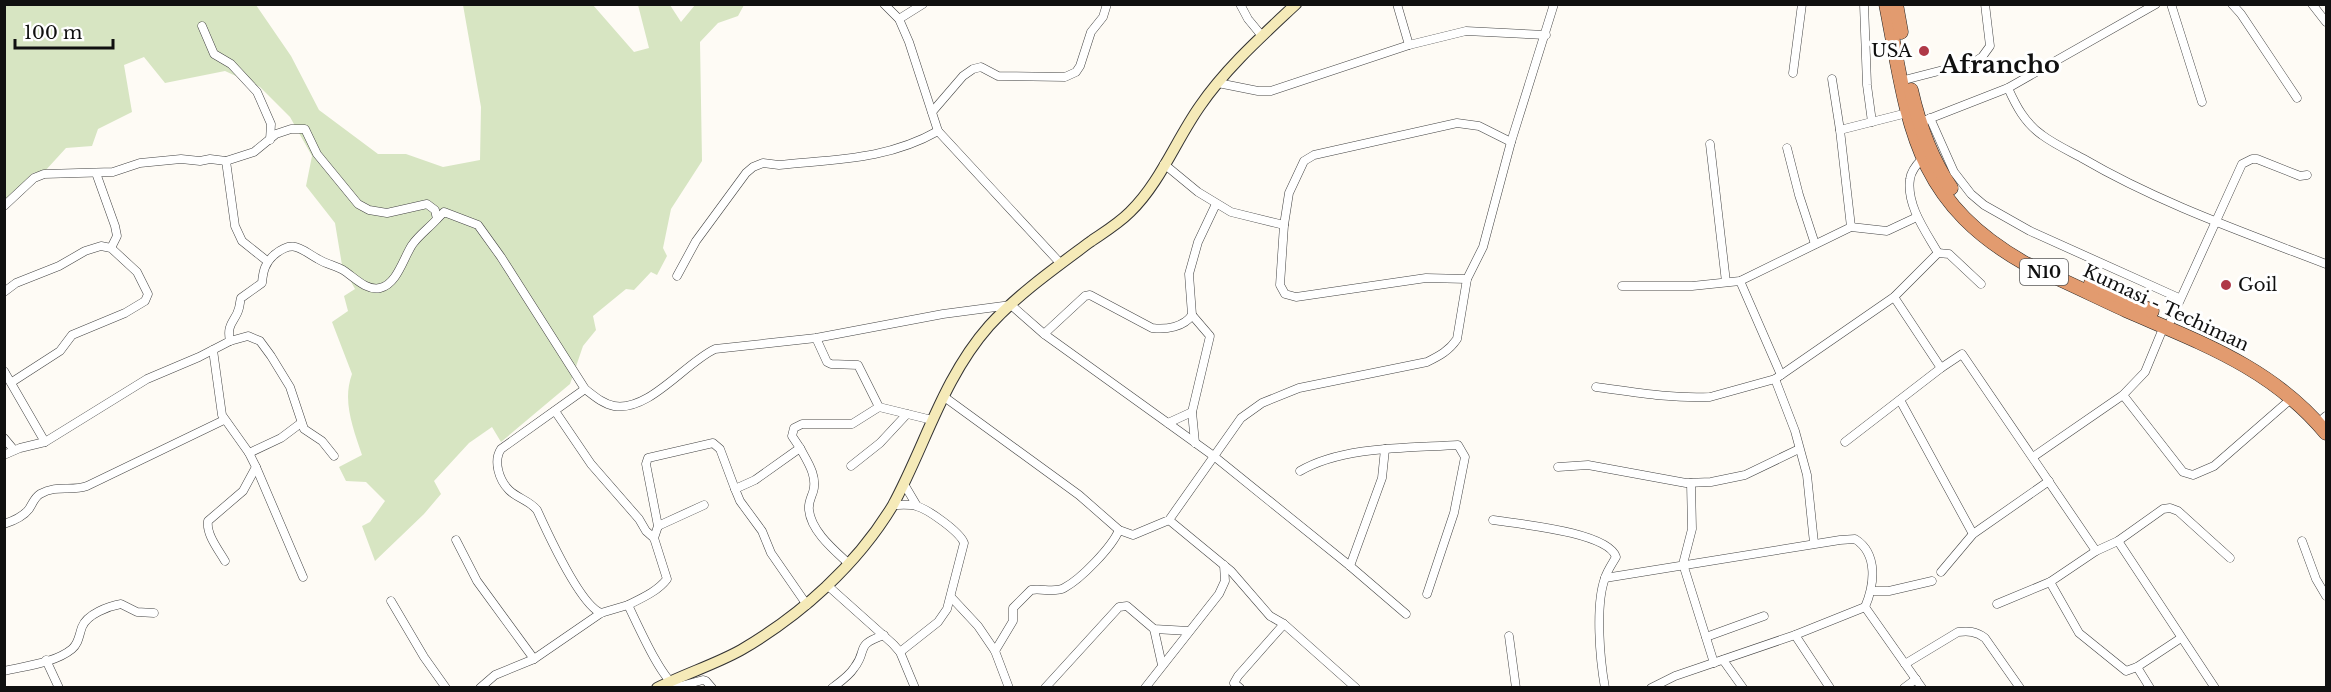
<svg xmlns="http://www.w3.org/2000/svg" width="2331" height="692" viewBox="0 0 2331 692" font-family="'Libre Baskerville',serif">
  <rect width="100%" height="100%" fill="#fefbf5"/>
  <path fill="#d7e5c2" d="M5 5H256L291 56 319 110 378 154H406L443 167 480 160 481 107 463 5H593L634 52 649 48 638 5H670L681 22 695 5H744L738 16 718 23 700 42 702 161 671 209 663 248 667 256 657 275 651 272 634 290 626 289 593 316 596 330 583 346 570 384 501 442 492 427 469 443 434 481 441 494 424 514 375 561 362 526 370 522 385 501 366 482 346 481 339 467 362 455C353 428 342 401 352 374L332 322 348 311 344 296 355 289 342 265 335 223 306 186 312 156 290 117 260 87 225 71 165 83 144 57 124 65 132 112 98 129 92 146 66 148 45 171 33 173 5 201Z"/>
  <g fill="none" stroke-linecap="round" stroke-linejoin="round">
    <defs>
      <g id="street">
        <path d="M884 4 899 19 909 42 938 131"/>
        <path d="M1240 4 1248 19 1262 36"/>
        <path d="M1397 4 1409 45"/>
        <path d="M1864 4 1867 85 1872 122"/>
        <path d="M2171 4 2202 102"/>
        <path d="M2232 4 2241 14 2297 98"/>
        <path d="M2312 4 2326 22"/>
        <path d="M899 19 923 4"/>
        <path d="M202 26 214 54 231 64 257 92 271 124 270 140"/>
        <path d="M1793 73 1802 4"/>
        <path d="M1832 79 1840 130 1851 227"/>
        <path d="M1908 79 1974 62 1982 57 1990 46 1985 4"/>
        <path d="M1218 83 1258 91H1271L1409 45 1466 31 1546 35"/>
        <path d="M2008 88C2016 106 2025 123 2042 135 2054 144 2069 151 2082 158 2159 203 2243 232 2326 264"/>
        <path d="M932 112 963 76 973 69 981 67 998 76 1065 77 1076 72 1080 66 1091 32 1103 17 1107 4"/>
        <path d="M1930 118 1954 172 1971 194 1984 205 2030 231 2179 298"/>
        <path d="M1926 120 2008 88 2156 4"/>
        <path d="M1840 130 1907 113"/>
        <path d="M1710 144 1726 282"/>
        <path d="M1787 148 1799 195 1815 244"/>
        <path d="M1922 159C1917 164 1911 171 1910 179 1906 205 1926 232 1938 253"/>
        <path d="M226 161 235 226 242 241 267 261"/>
        <path d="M1164 164 1198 192 1231 212 1284 225"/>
        <path d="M96 173 115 226 117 236 111 248"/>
        <path d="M4 206 34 178 44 174 113 172 140 163 181 159 200 161 210 159 226 161 254 152 276 134 291 129H305L317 154 358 204 369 210 387 213 427 204 435 210 437 219C429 228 419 235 412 245 403 259 397 284 380 288 366 291 354 277 343 270 336 266 326 264 318 259 301 250 294 238 274 255 265 263 263 271 262 283L241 298C240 301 240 304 239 308 236 321 226 323 230 341"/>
        <path d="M437 219 444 212 478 225 501 257 585 389C594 396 603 404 614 406 649 412 685 363 715 349L816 338 943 314 1011 305 1044 334 1215 457 1350 566 1406 614"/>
        <path d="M677 276 696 241 746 173 753 167 763 163 779 165C835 159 887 160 938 131L1061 264"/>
        <path d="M1467 279 1426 278 1296 297 1285 294 1280 285 1284 225 1289 193 1304 161 1314 155 1457 123 1479 126 1511 142"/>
        <path d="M1740 281 1781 375"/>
        <path d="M1622 286H1692L1740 281 1851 227 1887 231 1917 217"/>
        <path d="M4 292 16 283 59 266 85 251 101 246 111 248 137 272 148 294 145 301 125 313 72 335 60 351 12 382"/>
        <path d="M1894 297 1941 368"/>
        <path d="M1192 315 1210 336 1192 412 1195 443"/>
        <path d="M2171 320 2242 164 2252 159H2257L2300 176 2307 175"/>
        <path d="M1044 334 1085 296 1090 295 1152 328C1166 330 1184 327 1192 315L1189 274 1198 242 1216 204"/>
        <path d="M816 338 827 362 831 364 858 365 879 407 932 420"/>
        <path d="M213 350 222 415 249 453"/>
        <path d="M4 371 45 442"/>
        <path d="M1775 379 1795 431 1807 475 1814 543"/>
        <path d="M1596 387C1633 392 1672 399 1710 397L1775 379 1781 375 1894 297 1938 253 1949 254 1981 284"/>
        <path d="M585 389 501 449C493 461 499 480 509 490 517 498 530 501 537 510 547 532 580 605 601 613"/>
        <path d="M2123 395 2183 472 2193 475 2214 466 2292 398"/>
        <path d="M943 396 1079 495 1119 530 1133 535 1169 520 1241 418 1262 403 1299 388 1427 362C1439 356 1449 351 1457 339L1467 279 1483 247 1511 142 1554 4"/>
        <path d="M1900 400 1973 534"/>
        <path d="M555 411 591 464 639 519 646 531 654 538 667 579C658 591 642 598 628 605"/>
        <path d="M1168 423 1192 412"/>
        <path d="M2318 423 2326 416"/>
        <path d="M4 438 14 450"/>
        <path d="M1845 442 1941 368 1962 354 2096 551"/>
        <path d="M800 448C807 461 818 476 813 492 811 498 808 503 809 510 811 531 834 550 848 563"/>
        <path d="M4 455 20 448 45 442 147 379 199 357 230 341 248 336 260 341 271 356 290 387 304 429 322 441 334 456"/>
        <path d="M2033 457 2123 395 2145 372 2164 326"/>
        <path d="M851 466 880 443 907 414"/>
        <path d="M256 467 303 577"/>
        <path d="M1558 467 1588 465 1686 483 1711 482 1745 475 1799 449"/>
        <path d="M1300 471C1343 446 1408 448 1458 445L1465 457 1454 513 1427 594"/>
        <path d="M1691 483 1692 529 1683 564 1714 663"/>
        <path d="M904 484 917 506"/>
        <path d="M893 505C900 505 910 504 916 506 928 509 960 532 964 543L947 609 938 622 900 652"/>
        <path d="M1169 520 1231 571 1270 616 1284 624 1356 688"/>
        <path d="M1493 520C1518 524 1608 532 1616 557 1612 564 1607 571 1605 578 1595 605 1600 660 1605 688"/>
        <path d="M4 524C13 521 23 517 29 509 33 503 34 498 40 494 58 484 70 492 87 486L224 420"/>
        <path d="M658 526 704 505"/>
        <path d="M654 538 658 526 646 464 648 458 713 443 720 449 735 489"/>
        <path d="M456 540 477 581 534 659"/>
        <path d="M2118 541 2215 688"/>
        <path d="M2302 541 2316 579 2326 596"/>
        <path d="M225 561C218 549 206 534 208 521L243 491 256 467 249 453 281 438 301 423"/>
        <path d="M1350 566 1382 478 1385 449"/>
        <path d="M1941 572 1973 534 2049 481"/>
        <path d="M1605 578 1840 540 1855 539C1879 554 1874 586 1865 607L1795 635 1675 676 1651 688"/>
        <path d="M2050 582 2079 633 2126 671 2137 667 2181 638"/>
        <path d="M827 585 893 644 900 652 915 688"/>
        <path d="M1871 591H1889L1932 581"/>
        <path d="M951 597 978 626 995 651 1009 688"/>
        <path d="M391 601 424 657 446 688"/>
        <path d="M1997 604 2050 582 2096 551 2118 541 2163 509 2170 508 2178 511 2230 558"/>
        <path d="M807 605 771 553 762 531 740 501 735 489 755 480 800 448 792 436 794 428 802 424H852L879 407"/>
        <path d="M1865 607 1922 688"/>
        <path d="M1154 629 1162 665"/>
        <path d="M1795 635 1830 688"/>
        <path d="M1509 636 1516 688"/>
        <path d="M1706 637 1764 616"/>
        <path d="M995 651 1013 621V608L1031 590C1041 588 1055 593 1064 588 1081 579 1112 547 1119 530"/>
        <path d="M46 660 59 688"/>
        <path d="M1723 660 1743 688"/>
        <path d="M1905 664 1958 632C1968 631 1976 631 1985 638L2020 688"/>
        <path d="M2137 667 2150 688"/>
        <path d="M4 671C25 666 55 663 72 649 79 643 79 635 82 627 87 614 109 606 121 604L137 612 154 613"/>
        <path d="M480 688 495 675 534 659 601 613 628 605C637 623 661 679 677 687L703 680 706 681 712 688"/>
        <path d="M832 688C840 682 849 676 854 668 869 649 853 646 884 635"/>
        <path d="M1045 688 1119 607 1127 606 1154 629 1189 631"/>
        <path d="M1145 688 1219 594 1225 581 1224 565"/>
        <path d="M1240 688 1234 683 1238 676 1284 624"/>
        <path d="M1904 688 1916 679"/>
      </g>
      <path id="secondary" d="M657 688C684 674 714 665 741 650 801 615 857 565 893 505 925 446 943 378 989 326 1018 294 1055 268 1090 242 1103 233 1118 224 1130 212 1160 183 1176 140 1200 106 1226 68 1262 36 1296 4"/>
      <g id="highway">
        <path d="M1886 4C1909 121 1911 199 2026 264 2061 279 2095 296 2130 312 2204 344 2273 369 2326 433"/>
        <path d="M1896 4 1901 32"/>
        <path d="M1911 90C1919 125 1930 157 1951 188"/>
        <path d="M2091 283 2152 311"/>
      </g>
    </defs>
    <use href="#street" stroke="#434343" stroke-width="9"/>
    <use href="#secondary" stroke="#323232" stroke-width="12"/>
    <use href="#highway" stroke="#212121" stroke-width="15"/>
    <use href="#street" stroke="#fff" stroke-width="8"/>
    <use href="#secondary" stroke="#f5eab8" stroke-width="10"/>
    <use href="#highway" stroke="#e29b6f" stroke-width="14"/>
  </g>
  <g fill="#af3948" stroke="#fff" stroke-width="2">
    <circle cx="1924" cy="51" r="6"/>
    <circle cx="2226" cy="285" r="6"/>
  </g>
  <g text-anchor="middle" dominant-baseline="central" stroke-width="6" stroke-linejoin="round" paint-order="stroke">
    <rect fill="#fff" stroke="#585858" stroke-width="1.5" x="2020" y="259" width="48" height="26" rx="4.5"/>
    <g font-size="16" font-weight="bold" fill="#101010">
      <text x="2044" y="272">N10</text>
    </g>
    <g font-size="18" fill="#101010" stroke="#fff" text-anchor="end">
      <text x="1912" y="51">USA</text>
      <text x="2238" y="285" text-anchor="start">Goil</text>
    </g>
    <g font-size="18" fill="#101010" stroke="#fff">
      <text transform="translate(2166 308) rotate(25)">Kumasi - Techiman</text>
    </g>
    <g font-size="24" font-weight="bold" fill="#101010" stroke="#fff">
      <text x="2000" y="64">Afrancho</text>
    </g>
  </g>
  <rect width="2331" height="692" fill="none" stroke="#101010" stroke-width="12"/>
  <path d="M15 39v9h98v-9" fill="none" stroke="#101010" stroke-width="3"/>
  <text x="24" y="39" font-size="18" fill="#101010" stroke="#ffffff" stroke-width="4.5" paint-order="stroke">100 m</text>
</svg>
